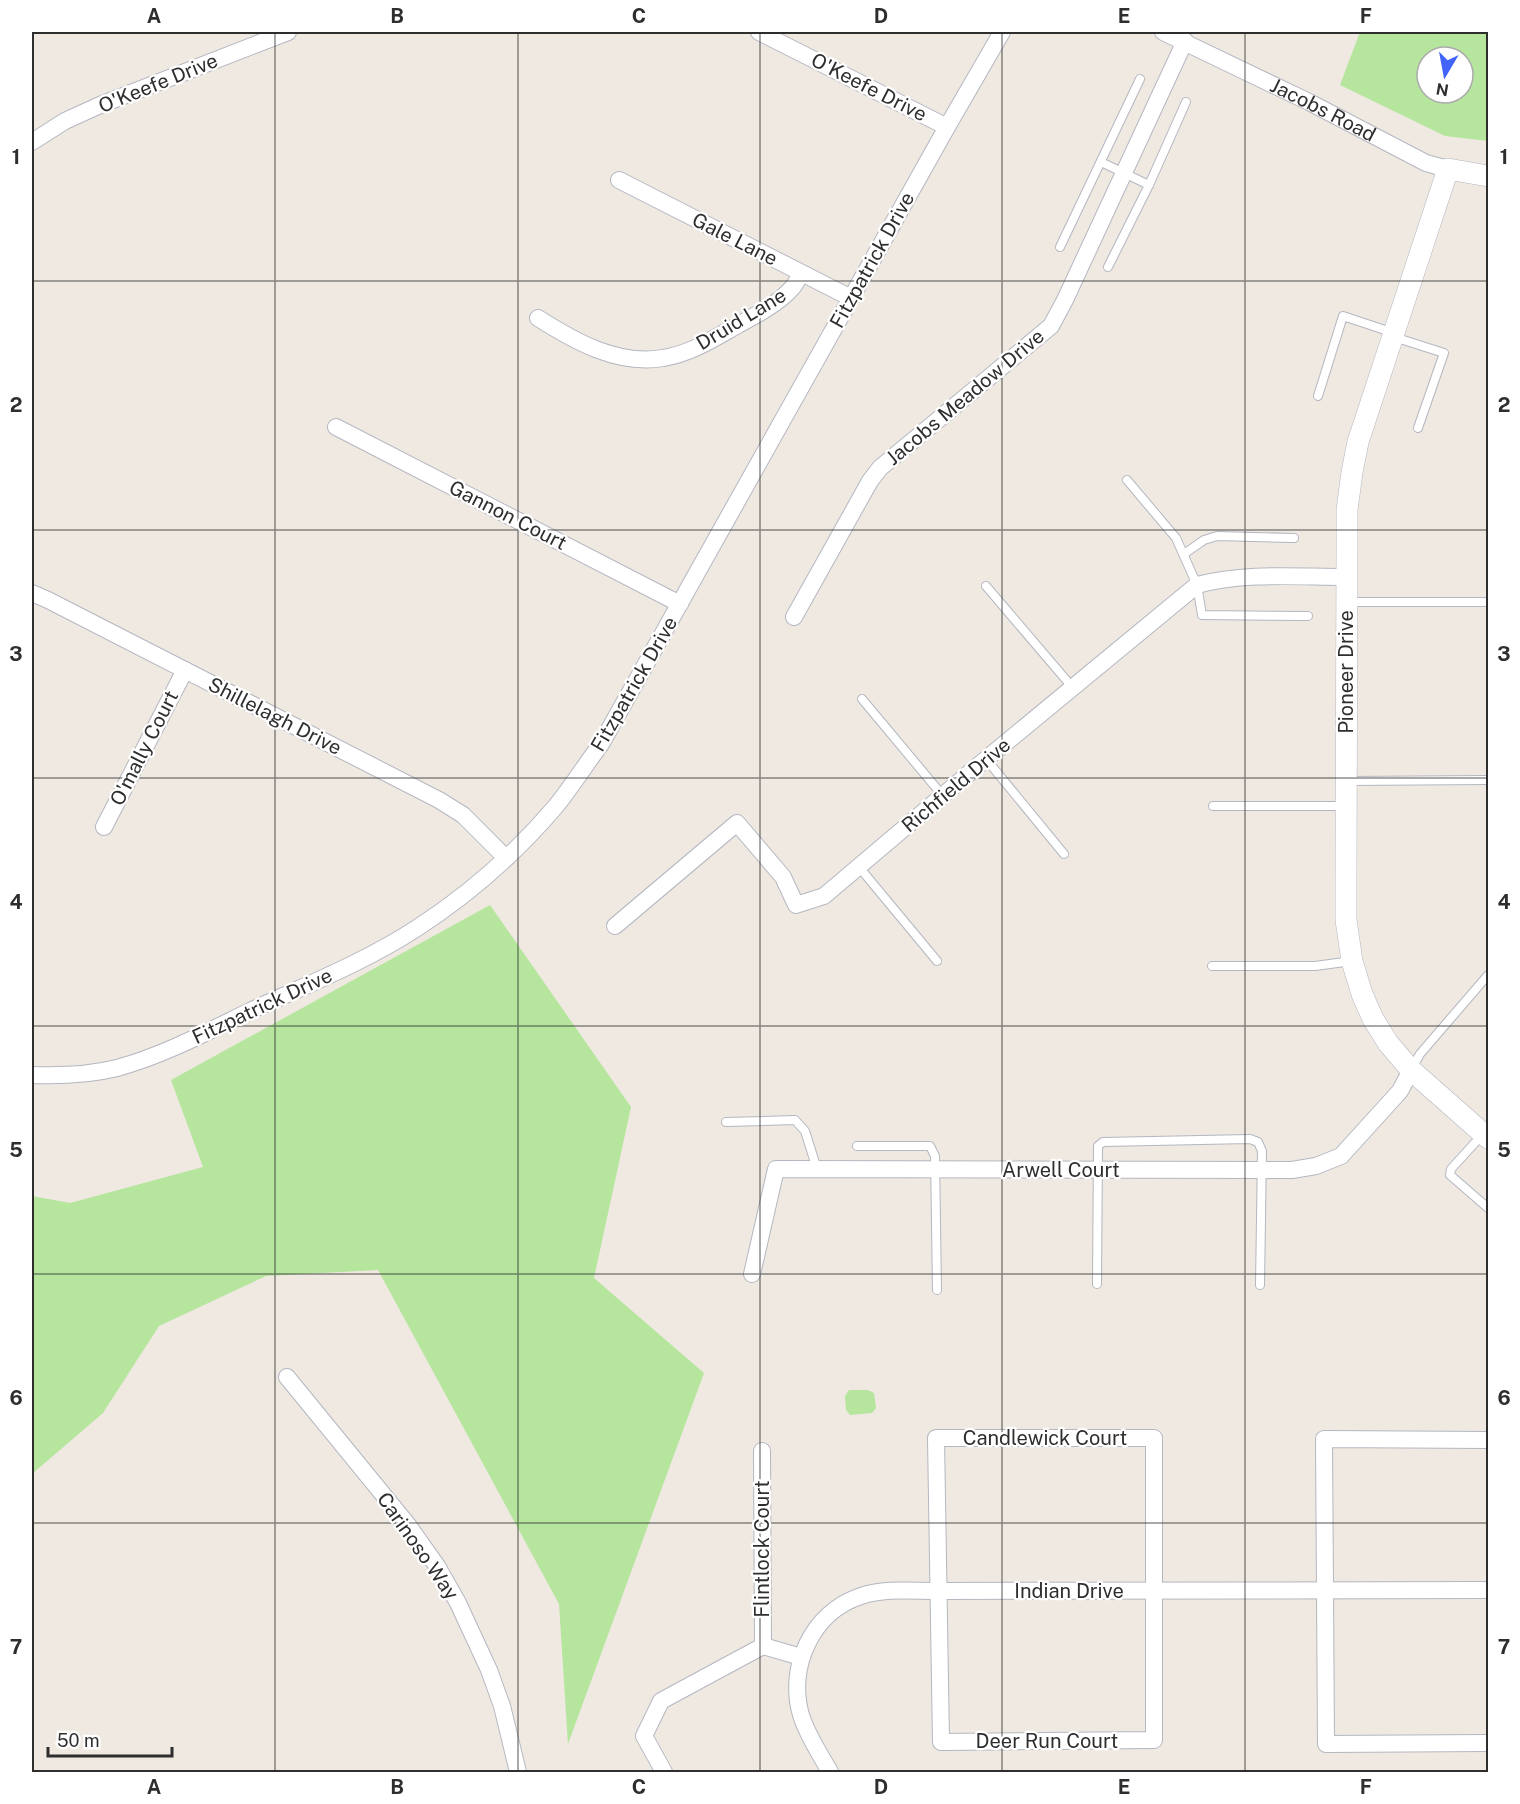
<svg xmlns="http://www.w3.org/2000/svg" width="1520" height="1804" viewBox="0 0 1520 1804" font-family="'Public Sans',sans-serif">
  <rect width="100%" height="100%" fill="#efe9e1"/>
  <g fill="#b6e59e" fill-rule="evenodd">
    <path d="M1360 32H1488V141L1445 136 1340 85ZM1427 57H1463V93H1427Z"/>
    <path d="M490 905 631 1107 594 1278 704 1373 568 1744 559 1604 378 1270 266 1276 159 1326 103 1413 32 1474V1196L70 1203 203 1167 171 1080Z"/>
    <path d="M849 1390H868L874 1393 876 1408 872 1413 850 1415 846 1410 845 1396Z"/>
  </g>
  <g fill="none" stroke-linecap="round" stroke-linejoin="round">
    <defs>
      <g id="service">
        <path d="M1101 162 1149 185"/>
        <path d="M1060 247 1140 79"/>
        <path d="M1108 267 1149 185 1186 102"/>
        <path d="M1394 337 1444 353 1418 428"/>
        <path d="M1318 396 1343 316 1394 333"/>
        <path d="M1127 480 1176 538 1197 585 1202 615 1308 616"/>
        <path d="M1184 554 1204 540 1217 536 1294 538"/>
        <path d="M986 586 1073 688"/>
        <path d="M1348 602H1488"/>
        <path d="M862 699 943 796"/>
        <path d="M986 759 1064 854"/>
        <path d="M1346 781 1488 780"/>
        <path d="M1213 806H1346"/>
        <path d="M859 867 937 961"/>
        <path d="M1212 966H1315L1352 961"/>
        <path d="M1411 1070 1420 1054 1488 975"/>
        <path d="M726 1122 795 1120 805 1131 817 1169"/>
        <path d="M1483 1134 1451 1169 1450 1175 1488 1208"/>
        <path d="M857 1146H930L935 1156 937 1290"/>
        <path d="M1097 1284 1098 1146 1103 1142 1250 1139 1258 1142 1262 1151 1260 1285"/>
      </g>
      <g id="minor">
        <path d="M759 32 947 127"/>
        <path id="s1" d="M1163 32 1309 102 1426 163 1448 169"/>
        <path d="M32 142 65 121 100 105 288 32"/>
        <path d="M619 180 851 298"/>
        <path d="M538 318C574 341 618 366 663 358 690 354 715 338 738 325 756 315 778 304 792 288 796 284 798 278 801 273"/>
        <path d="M336 427 680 604"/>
        <path d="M32 593 48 600 439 800 463 815 506 858"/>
        <path d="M794 617 870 481 880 468 1051 326 1065 300 1185 41"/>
        <path d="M104 827 185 670"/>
        <path d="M615 926 737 823 783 877 796 905 824 896 986 759 1197 585C1246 572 1297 577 1346 577"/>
        <path d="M32 1075C60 1076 89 1075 117 1068 164 1055 207 1032 250 1011 306 985 365 962 417 928 468 895 516 853 556 806 572 786 586 764 601 744L947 127 1002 32"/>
        <path d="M752 1274 776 1169 1292 1170 1316 1166 1341 1156 1400 1091 1411 1070"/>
        <path d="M287 1377 408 1525 437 1566 458 1603 489 1670 502 1706 518 1772"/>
        <path d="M936 1438H1154V1740L941 1742Z"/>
        <path d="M1488 1440 1324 1439 1326 1744 1488 1743"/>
        <path d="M762 1451 763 1646"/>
        <path d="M664 1772 644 1736 661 1701 763 1646 801 1657"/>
        <path d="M830 1772C820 1754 807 1735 801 1715 787 1667 812 1612 861 1596 884 1588 913 1591 938 1591L1488 1590"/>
      </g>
      <path id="tertiary" d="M1488 176 1448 169 1358 442 1352 472 1347 510V549L1346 875V920L1352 961 1362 994 1373 1019 1388 1043 1411 1070 1488 1138"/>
    </defs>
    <use href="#service" stroke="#b4b7c1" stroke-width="10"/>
    <use href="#minor" stroke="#b4b7c1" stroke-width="18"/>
    <use href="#tertiary" stroke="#b4b7c1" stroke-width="22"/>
    <use href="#service" stroke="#fff" stroke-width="8"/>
    <use href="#minor" stroke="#fff" stroke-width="16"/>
    <use href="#tertiary" stroke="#fff" stroke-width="21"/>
  </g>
  <path fill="none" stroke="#2e2e2e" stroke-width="1.5" stroke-opacity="0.55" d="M275 32V1772M518 32V1772M760 32V1772M1002 32V1772M1245 32V1772M32 281H1488M32 530H1488M32 778H1488M32 1026H1488M32 1274H1488M32 1523H1488"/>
  <g text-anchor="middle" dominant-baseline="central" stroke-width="4.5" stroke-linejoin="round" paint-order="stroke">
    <g font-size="20" fill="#2e2e2e" stroke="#fff">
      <text transform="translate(158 83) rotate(-22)">O'Keefe Drive</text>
      <text transform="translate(869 87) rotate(27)">O'Keefe Drive</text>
      <text stroke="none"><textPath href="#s1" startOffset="178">Jacobs Road</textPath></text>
      <text transform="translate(735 239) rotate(27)">Gale Lane</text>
      <text transform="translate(872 260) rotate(-61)">Fitzpatrick Drive</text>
      <text transform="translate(741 319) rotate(-31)">Druid Lane</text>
      <text transform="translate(965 397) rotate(-40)">Jacobs Meadow Drive</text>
      <text transform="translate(508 515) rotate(27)">Gannon Court</text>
      <text transform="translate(1346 672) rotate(-90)">Pioneer Drive</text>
      <text transform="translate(634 684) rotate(-60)">Fitzpatrick Drive</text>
      <text transform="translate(275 716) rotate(27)">Shillelagh Drive</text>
      <text transform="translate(144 748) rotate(-63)">O'mally Court</text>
      <text transform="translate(956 785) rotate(-40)">Richfield Drive</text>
      <text transform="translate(262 1006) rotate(-25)">Fitzpatrick Drive</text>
      <text x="1061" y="1170">Arwell Court</text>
      <text x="1045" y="1438">Candlewick Court</text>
      <text transform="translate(418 1546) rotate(55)">Carinoso Way</text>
      <text transform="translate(762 1549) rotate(-90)">Flintlock Court</text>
      <text x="1069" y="1591">Indian Drive</text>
      <text x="1047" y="1741">Deer Run Court</text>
    </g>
  </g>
  <rect width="1520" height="1804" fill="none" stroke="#ffffff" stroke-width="66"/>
  <g transform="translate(1445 75) rotate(190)"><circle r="28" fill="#ffffff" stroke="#ababab" stroke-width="1.5"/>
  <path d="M0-4.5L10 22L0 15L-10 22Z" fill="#4264fb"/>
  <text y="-9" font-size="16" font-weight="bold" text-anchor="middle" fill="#2e2e2e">N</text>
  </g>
  <path d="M48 1747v9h124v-9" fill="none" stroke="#2e2e2e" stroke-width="3"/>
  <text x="57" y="1747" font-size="18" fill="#2e2e2e" stroke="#ffffff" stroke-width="4.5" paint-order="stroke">50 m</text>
  <rect x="33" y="33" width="1454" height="1738" fill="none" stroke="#2e2e2e" stroke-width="2"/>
  <g font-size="20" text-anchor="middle" font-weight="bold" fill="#2e2e2e">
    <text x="154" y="23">A</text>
    <text x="397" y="23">B</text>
    <text x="639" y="23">C</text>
    <text x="881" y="23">D</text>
    <text x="1124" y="23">E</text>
    <text x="1366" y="23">F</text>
    <text x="16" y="164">1</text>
    <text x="1504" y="164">1</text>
    <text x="16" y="412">2</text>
    <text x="1504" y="412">2</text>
    <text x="16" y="661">3</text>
    <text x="1504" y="661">3</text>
    <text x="16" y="909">4</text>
    <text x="1504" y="909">4</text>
    <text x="16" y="1157">5</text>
    <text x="1504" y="1157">5</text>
    <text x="16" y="1405">6</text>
    <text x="1504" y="1405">6</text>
    <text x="16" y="1654">7</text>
    <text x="1504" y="1654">7</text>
    <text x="154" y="1794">A</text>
    <text x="397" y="1794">B</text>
    <text x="639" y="1794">C</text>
    <text x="881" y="1794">D</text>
    <text x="1124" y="1794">E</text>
    <text x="1366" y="1794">F</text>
  </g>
</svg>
